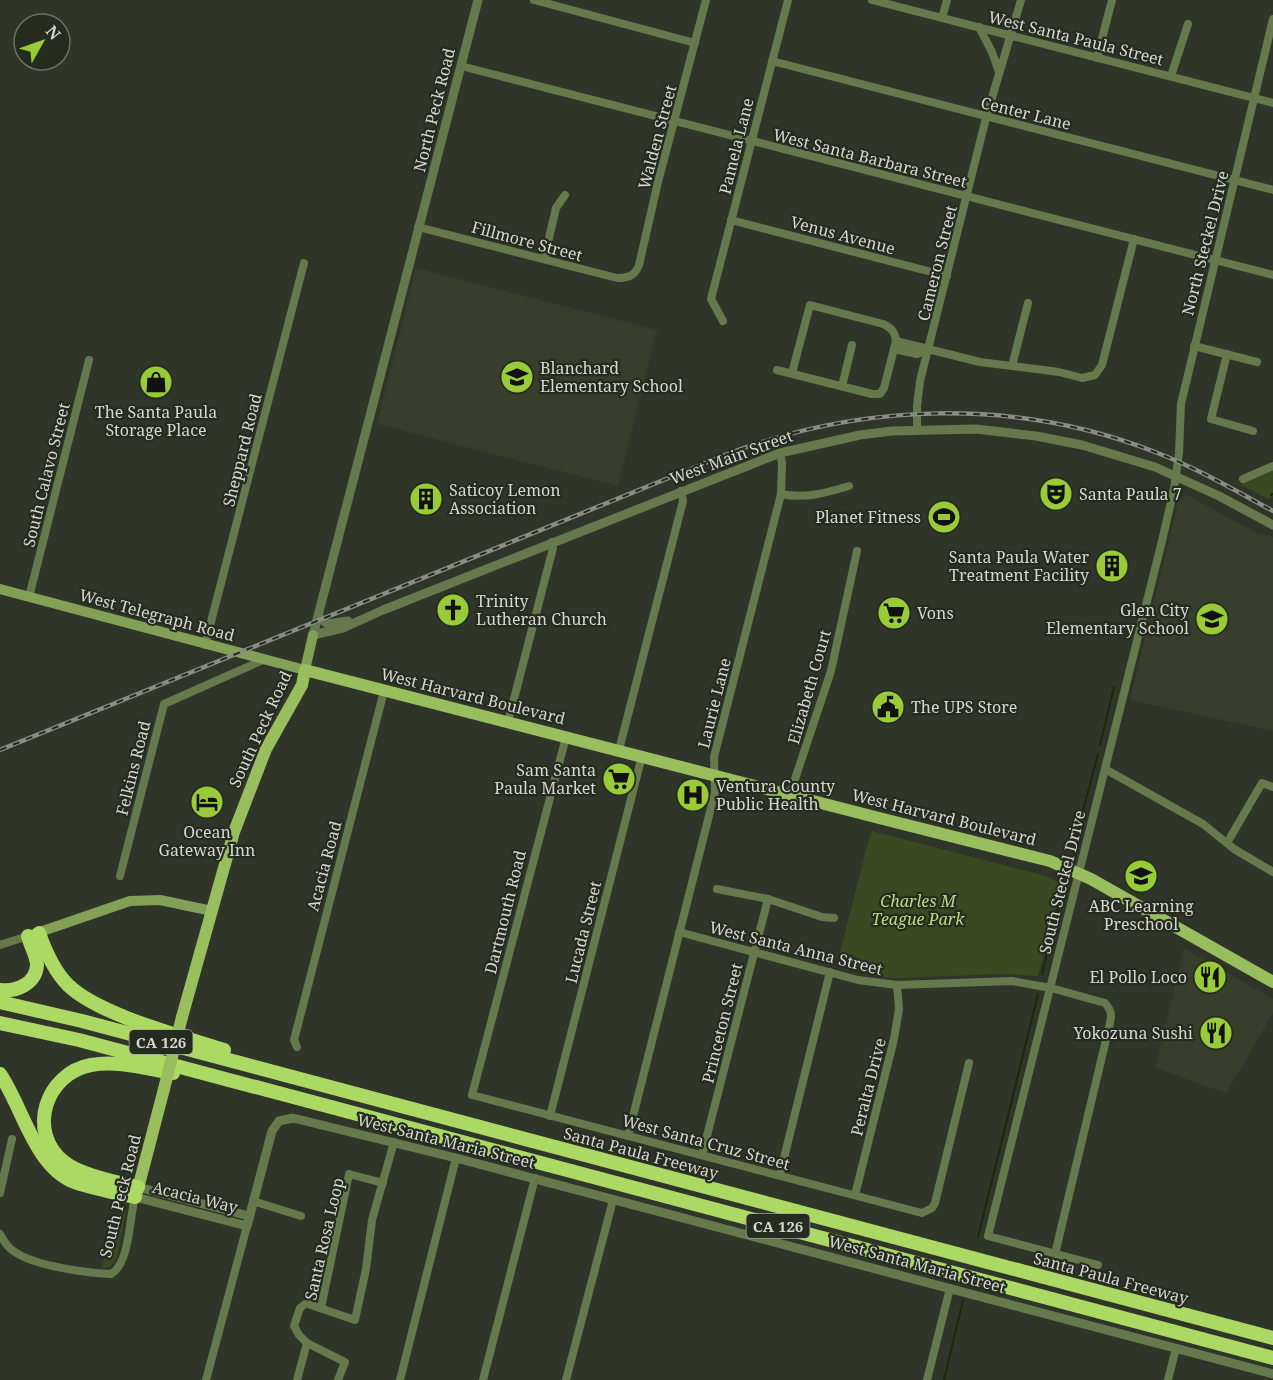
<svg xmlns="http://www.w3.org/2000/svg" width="1273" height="1380" viewBox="0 0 1273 1380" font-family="'Noto Serif',serif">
  <rect width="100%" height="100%" fill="#303529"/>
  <g fill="#373f2c">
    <path d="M416 268 657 330 618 486 377 424Z"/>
    <path d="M1187 495 1258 534 1273 537V731L1130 700 1179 499Z"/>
    <path d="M1184 948 1273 999V1013L1226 1093 1155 1068Z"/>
  </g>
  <g fill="#3a4922">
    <path d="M1273 469V496L1268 499 1242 485V483Z"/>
    <path d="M871 831 1046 876 1062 884 1038 976 1001 974 895 978 879 977 837 964Z"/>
    <path d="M120 1208 126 1210 117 1258 110 1267 102 1268 104 1259 111 1261 113 1254 111 1253Z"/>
  </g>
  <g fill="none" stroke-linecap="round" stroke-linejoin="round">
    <g stroke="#1c2806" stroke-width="2">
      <path d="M1271 495 1273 494"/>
      <path d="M1100 745 1114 687"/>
      <path d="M1075 841 1098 754"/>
      <path d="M1042 974 1062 892"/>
      <path d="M978 1237 1038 994"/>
      <path d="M944 1380 963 1300"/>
    </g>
    <g stroke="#66794c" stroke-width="8">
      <path d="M534 0 695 43"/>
      <path d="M872 0 1273 103"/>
      <path d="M942 18 947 0"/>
      <path d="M979 27 992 52 999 72"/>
      <path d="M1097 58 1112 0"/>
      <path d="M772 61 1273 190"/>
      <path d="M461 66 1273 275"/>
      <path d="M1171 76 1188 24"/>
      <path d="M731 220 947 276"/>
      <path d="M418 227 617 278C628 278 635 276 639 265L658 182 706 0"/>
      <path d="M544 259 556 208 565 195"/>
      <path d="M723 321 711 299 788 0"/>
      <path d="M896 341 980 362 1059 372 1082 378 1095 375 1102 365 1134 239"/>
      <path d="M1194 346 1257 362"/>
      <path d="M894 349 917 354 928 349"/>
      <path d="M1227 354 1211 419 1253 431"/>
      <path d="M1012 366 1028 303"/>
      <path d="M777 370 872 394H880L884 388 896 341C895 332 892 328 883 324L810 305 792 373"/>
      <path d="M842 386 852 345"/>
      <path d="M917 430V406L920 381 986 118 1021 0"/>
      <path d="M1243 479 1273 466"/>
      <path d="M781 494C805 499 826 493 849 486"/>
      <path d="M29 597 89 360"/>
      <path d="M205 645 304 263"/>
      <path d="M508 722 553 548 552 542"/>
      <path d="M566 737 472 1095 922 1213 932 1208 935 1203 969 1063"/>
      <path d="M619 750 683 501 681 491"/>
      <path d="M1105 769 1203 824 1234 849 1273 872"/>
      <path d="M790 794 831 671 857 551"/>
      <path d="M1227 843 1262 783 1273 787"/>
      <path d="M120 876 164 704 265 659"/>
      <path d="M717 889 768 899 822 917 834 918"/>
      <path d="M679 932 858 980 897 985 1012 981 1051 988 1105 1003C1111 1010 1112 1014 1110 1023L1055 1254"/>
      <path d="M0 945 28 936"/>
      <path d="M297 1047 294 1040 384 691"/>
      <path d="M550 1116 642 756"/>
      <path d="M628 1136 715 792 714 757 781 494 782 463 780 453"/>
      <path d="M702 1155 768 899"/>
      <path d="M780 1174 830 972"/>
      <path d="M0 1193 12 1139"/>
      <path d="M855 1195 894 1039 899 1009 897 985"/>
      <path d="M253 1201 301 1216"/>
      <path d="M0 1234C4 1242 8 1248 15 1252 35 1266 86 1273 111 1274 130 1263 129 1219 135 1197"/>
      <path d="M1098 1265 988 1236 1162 541 1174 489 1179 453 1181 404 1273 19"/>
      <path d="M321 1308 349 1174 383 1183"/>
      <path d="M307 1343 345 1362 338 1380"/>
      <path d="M206 1380 247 1226"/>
      <path d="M297 1380 307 1343 299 1335 294 1326 300 1308 305 1304H308L355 1320 366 1269 372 1220 394 1142"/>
      <path d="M400 1380 456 1158"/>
      <path d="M483 1380 535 1178"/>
      <path d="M566 1380 613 1200"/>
      <path d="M927 1380 950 1288"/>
      <path d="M1168 1380 1176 1348"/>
    </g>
    <g stroke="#66794c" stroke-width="9">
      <path d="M478 0 313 635 343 628 383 610 780 453 860 435 892 431 976 429 1036 436 1082 445 1155 467 1219 496 1273 525"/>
      <path d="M318 617 328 624 348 621"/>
      <path d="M138 1187 249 1216"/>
      <path d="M135 1197 247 1226 272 1131 279 1121 293 1118 456 1158 1273 1374"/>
    </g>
    <g stroke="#83a057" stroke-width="10">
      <path d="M0 589 305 670 313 635"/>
      <path d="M34 934 130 901 160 900 212 911"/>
    </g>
    <g stroke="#98be5e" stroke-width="12">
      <path d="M182 1017 234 832 266 749 302 685 305 670 879 818 1050 861 1091 879 1273 982"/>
      <path d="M136 1196 164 1089"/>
    </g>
    <g stroke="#acd963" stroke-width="14">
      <path d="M39 933C45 950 54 971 68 985 99 1015 181 1036 224 1050"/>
      <path d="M0 990C16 992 36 984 37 965 37 956 30 945 28 936"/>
      <path d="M0 1002 82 1021 1273 1338"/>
      <path d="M0 1023 79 1040 1273 1358"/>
      <path d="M0 1074C22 1106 34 1164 72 1181 92 1189 115 1192 135 1197"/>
      <path d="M138 1187C118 1183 80 1175 64 1162 26 1132 46 1073 91 1065 118 1060 147 1069 173 1073"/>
    </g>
    <defs>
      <path id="rail" d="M0 750 725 455C863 402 1017 398 1155 452 1197 468 1234 490 1273 511"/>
    </defs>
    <use href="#rail" stroke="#898d83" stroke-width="4.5"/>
    <use href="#rail" stroke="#262b1f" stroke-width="2" stroke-dasharray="7" stroke-linecap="butt"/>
    <path stroke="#98be5e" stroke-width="12" d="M164 1089 182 1017"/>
  </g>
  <defs>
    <symbol id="school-disc" viewBox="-11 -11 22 22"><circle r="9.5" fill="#98cb37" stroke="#262b1f"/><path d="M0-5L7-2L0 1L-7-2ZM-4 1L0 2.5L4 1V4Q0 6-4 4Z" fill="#111"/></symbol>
    <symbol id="shop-disc" viewBox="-11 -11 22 22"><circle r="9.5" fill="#98cb37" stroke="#262b1f"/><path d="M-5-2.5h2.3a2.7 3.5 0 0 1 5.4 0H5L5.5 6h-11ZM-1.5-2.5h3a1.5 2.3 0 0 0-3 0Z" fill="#111"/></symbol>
    <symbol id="theatre-disc" viewBox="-11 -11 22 22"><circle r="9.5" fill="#98cb37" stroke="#262b1f"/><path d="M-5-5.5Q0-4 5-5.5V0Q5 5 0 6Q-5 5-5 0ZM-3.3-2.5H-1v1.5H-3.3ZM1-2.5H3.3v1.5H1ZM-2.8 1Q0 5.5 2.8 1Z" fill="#111"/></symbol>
    <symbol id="building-disc" viewBox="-11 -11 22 22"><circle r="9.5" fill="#98cb37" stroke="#262b1f"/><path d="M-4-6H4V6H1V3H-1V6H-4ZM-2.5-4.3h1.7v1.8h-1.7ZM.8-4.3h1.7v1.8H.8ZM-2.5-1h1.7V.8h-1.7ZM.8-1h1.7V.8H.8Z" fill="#111"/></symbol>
    <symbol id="stadium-disc" viewBox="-11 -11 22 22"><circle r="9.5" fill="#98cb37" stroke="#262b1f"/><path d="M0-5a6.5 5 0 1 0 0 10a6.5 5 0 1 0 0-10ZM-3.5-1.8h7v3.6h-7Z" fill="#111"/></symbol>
    <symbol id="church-disc" viewBox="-11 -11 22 22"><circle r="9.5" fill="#98cb37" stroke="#262b1f"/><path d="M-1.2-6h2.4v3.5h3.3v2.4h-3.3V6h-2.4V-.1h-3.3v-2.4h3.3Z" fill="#111"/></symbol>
    <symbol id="supermarket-disc" viewBox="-11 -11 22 22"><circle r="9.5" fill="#98cb37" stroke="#262b1f"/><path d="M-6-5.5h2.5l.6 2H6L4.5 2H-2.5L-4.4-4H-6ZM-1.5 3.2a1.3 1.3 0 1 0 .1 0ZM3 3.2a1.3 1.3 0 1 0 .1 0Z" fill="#111"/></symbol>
    <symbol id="civic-disc" viewBox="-11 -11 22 22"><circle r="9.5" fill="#98cb37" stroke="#262b1f"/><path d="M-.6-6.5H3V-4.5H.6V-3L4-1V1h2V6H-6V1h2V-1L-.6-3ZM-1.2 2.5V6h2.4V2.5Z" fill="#111"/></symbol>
    <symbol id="hospital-disc" viewBox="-11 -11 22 22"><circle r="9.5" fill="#98cb37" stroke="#262b1f"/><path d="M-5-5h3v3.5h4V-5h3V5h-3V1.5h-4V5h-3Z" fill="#111"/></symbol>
    <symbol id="hotel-disc" viewBox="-11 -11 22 22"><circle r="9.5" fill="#98cb37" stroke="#262b1f"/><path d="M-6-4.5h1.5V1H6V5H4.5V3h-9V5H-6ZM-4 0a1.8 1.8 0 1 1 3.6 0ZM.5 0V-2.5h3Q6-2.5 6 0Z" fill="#111"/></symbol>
    <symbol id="restaurant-disc" viewBox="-11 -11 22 22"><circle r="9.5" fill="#98cb37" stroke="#262b1f"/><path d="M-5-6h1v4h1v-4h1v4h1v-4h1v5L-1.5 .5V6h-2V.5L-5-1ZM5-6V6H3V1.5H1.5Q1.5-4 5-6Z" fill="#111"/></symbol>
  </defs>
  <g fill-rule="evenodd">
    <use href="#school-disc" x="498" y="358" width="38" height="38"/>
    <use href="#shop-disc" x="137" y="363" width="38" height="38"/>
    <use href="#theatre-disc" x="1037" y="475" width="38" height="38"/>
    <use href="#building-disc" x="407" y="480" width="38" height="38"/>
    <use href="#stadium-disc" x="925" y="498" width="38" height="38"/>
    <use href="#building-disc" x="1093" y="547" width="38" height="38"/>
    <use href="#church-disc" x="434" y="591" width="38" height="38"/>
    <use href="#supermarket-disc" x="875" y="594" width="38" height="38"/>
    <use href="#school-disc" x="1193" y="600" width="38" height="38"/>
    <use href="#civic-disc" x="869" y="688" width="38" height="38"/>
    <use href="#supermarket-disc" x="600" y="760" width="38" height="38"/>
    <use href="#hospital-disc" x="674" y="776" width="38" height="38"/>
    <use href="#hotel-disc" x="188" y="783" width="38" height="38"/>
    <use href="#school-disc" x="1122" y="857" width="38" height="38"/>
    <use href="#restaurant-disc" x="1191" y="958" width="38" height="38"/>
    <use href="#restaurant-disc" x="1197" y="1014" width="38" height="38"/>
  </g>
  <g text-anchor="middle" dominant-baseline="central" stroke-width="4.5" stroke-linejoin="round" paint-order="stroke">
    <g fill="#262b1f" stroke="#a0a49b" stroke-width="1.5">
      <rect x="129.5" y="1030" width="63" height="24" rx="4.5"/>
      <rect x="746.5" y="1214" width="63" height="24" rx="4.5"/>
    </g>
    <g font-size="15" font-weight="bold" fill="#d4d8d0">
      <text x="161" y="1042">CA 126</text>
      <text x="778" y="1226">CA 126</text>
    </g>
    <g font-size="16" fill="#d4d8d0" stroke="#262b1f">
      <text transform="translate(1076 38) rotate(14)">West Santa Paula Street</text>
      <text transform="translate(434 110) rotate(-76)">North Peck Road</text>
      <text transform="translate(1026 113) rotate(14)">Center Lane</text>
      <text transform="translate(657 137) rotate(-75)">Walden Street</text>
      <text transform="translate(736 146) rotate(-76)">Pamela Lane</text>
      <text transform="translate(870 158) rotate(14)">West Santa Barbara Street</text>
      <text transform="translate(843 235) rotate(15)">Venus Avenue</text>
      <text transform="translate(527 241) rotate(15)">Fillmore Street</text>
      <text transform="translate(1205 243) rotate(-76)">North Steckel Drive</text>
      <text transform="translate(937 263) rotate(-76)">Cameron Street</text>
      <text transform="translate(242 450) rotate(-76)">Sheppard Road</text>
      <text transform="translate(731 457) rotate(-20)">West Main Street</text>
      <text transform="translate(46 475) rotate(-76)">South Calavo Street</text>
      <text transform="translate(157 615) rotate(15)">West Telegraph Road</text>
      <text transform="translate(809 687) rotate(-74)">Elizabeth Court</text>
      <text transform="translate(473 696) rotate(14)">West Harvard Boulevard</text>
      <text transform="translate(714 703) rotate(-76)">Laurie Lane</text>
      <text transform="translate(260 729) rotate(-65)">South Peck Road</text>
      <text transform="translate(133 768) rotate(-76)">Felkins Road</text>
      <text transform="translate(944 817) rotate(14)">West Harvard Boulevard</text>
      <text transform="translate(324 866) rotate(-75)">Acacia Road</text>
      <text transform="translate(1062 882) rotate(-76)">South Steckel Drive</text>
      <text transform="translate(505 912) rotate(-76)">Dartmouth Road</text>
      <text transform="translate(583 932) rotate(-76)">Lucada Street</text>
      <text transform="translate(796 948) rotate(14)">West Santa Anna Street</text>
      <text transform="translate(722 1023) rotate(-76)">Princeton Street</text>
      <text transform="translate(868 1087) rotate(-76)">Peralta Drive</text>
      <text transform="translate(446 1141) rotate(14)">West Santa Maria Street</text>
      <text transform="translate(706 1142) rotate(15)">West Santa Cruz Street</text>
      <text transform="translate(641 1153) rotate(15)">Santa Paula Freeway</text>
      <text transform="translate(120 1196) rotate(-76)">South Peck Road</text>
      <text transform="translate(195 1197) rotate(14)">Acacia Way</text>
      <text transform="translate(324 1239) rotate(-77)">Santa Rosa Loop</text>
      <text transform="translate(917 1264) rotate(15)">West Santa Maria Street</text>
      <text transform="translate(1111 1278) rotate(15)">Santa Paula Freeway</text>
    </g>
    <g font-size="16" fill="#d4d8d0" stroke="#262b1f" text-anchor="start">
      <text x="540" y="368">Blanchard<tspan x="540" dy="18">Elementary School</tspan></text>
      <text x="156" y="412" text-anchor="middle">The Santa Paula<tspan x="156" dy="18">Storage Place</tspan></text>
      <text x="449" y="490">Saticoy Lemon<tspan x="449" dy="18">Association</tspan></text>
      <text x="1079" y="494">Santa Paula 7</text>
      <text x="921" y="517" text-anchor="end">Planet Fitness</text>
      <text x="1089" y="557" text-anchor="end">Santa Paula Water<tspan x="1089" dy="18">Treatment Facility</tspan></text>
      <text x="476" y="601">Trinity<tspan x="476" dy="18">Lutheran Church</tspan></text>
      <text x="1189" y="610" text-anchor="end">Glen City<tspan x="1189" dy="18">Elementary School</tspan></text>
      <text x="917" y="613">Vons</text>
      <text x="911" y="707">The UPS Store</text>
      <text x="596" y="770" text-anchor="end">Sam Santa<tspan x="596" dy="18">Paula Market</tspan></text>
      <text x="716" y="786">Ventura County<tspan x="716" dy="18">Public Health</tspan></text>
      <text x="207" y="832" text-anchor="middle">Ocean<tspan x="207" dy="18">Gateway Inn</tspan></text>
      <text x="1141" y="906" text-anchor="middle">ABC Learning<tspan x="1141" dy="18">Preschool</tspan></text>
      <text x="1187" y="977" text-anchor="end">El Pollo Loco</text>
      <text x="1193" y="1033" text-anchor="end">Yokozuna Sushi</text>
    </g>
    <g font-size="16" font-style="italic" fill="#b8de83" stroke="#262b1f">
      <text x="918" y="901">Charles M<tspan x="918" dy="18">Teague Park</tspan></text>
    </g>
  </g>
  <g transform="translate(42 42) rotate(50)"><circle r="28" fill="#262b1f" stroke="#6c7066" stroke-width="1.5"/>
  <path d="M0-4.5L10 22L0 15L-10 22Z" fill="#98cb37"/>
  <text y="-9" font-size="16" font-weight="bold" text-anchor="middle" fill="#d4d8d0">N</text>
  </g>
</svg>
